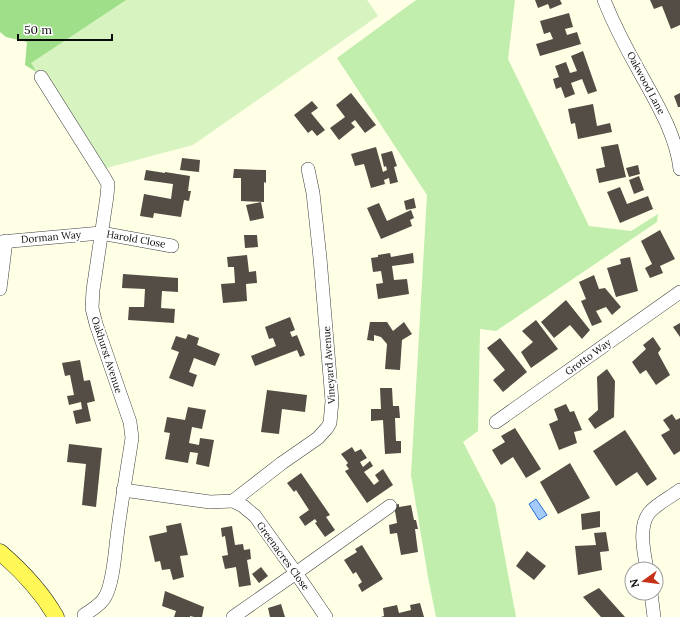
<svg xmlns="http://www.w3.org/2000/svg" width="680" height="617" viewBox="0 0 680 617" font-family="Lora,serif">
  <rect width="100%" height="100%" fill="#ffffe6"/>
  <path fill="#c1edad" d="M416 0H515L508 59 589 226 631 231 658 214 657 222 496 331 480 329 478 431 463 442 495 504 516 617H436L428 577 411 475 427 195 337 58Z"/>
  <path fill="#9fdf8a" d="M0 0H130L50 80 25 65 27 42 6 37 0 32Z"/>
  <path fill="#d7f3bf" d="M126 0H367L378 16 193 145 99 170 31 63Z"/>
  <path fill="#a5cafc" stroke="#256dda" d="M536 499 547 515 539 520 529 504Z"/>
  <g fill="#534d45">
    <path d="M535 0H560L562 4 550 9 548 4 538 8Z"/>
    <path d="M650 0H680V25L671 29 662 6 654 9Z"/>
    <path d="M569 13 573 27 565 29 567 35 577 32 581 44 540 56 536 44 553 39 550 32 544 34 540 21Z"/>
    <path d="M583 51 597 91 588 94 582 79 571 83 575 94 565 98 561 87 556 89 553 79 559 77 555 66 566 62 570 73 577 71 571 56Z"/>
    <path d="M351 93 376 125 365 133 355 120 351 123 355 127 339 140 330 128 345 117 336 105Z"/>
    <path d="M680 93V107H678L674 96Z"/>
    <path d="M312 101 318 108 311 113 325 130 317 136 312 130 308 133 294 115Z"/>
    <path d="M593 104 597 126 610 123 612 132 578 139 575 123 571 124 568 109Z"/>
    <path d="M618 144 626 177 599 183 596 169 605 167 601 147Z"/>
    <path d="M376 147 383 172 387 170 386 166 384 167 381 154 392 151 397 166 394 167 398 182 390 184 389 178 384 180 385 184 371 188 364 164 355 166 351 154Z"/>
    <path d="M182 158 200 160 199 172 180 170Z"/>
    <path d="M638 165 640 174 629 177 626 168Z"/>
    <path d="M234 169 266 170V183L264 182V202L241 201V178H233Z"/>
    <path d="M146 170 165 173V172L190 176 188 191H191L189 201 184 200 181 217 154 213 153 218 140 216 144 194 171 199 173 184 144 180Z"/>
    <path d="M639 176 644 190 634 194 629 180Z"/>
    <path d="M620 187 627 204 648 196 653 209 620 223 607 192Z"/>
    <path d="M414 198 416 208 406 210 404 201Z"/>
    <path d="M261 202 264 218 250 221 246 205Z"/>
    <path d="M379 203 387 221 411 210 414 218 410 220 412 226 381 239 367 208Z"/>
    <path d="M660 230 675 259 660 266 663 273 650 278 645 268 652 264 641 241Z"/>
    <path d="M244 235H257L258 247 245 248Z"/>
    <path d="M390 253 391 257 413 253 414 263 392 266 394 280 407 279 409 294 378 299 376 284 383 283 381 271 373 272 371 258 378 257V255Z"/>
    <path d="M247 255 249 272 256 271 257 283 246 284 247 301 223 303 221 284 235 283 234 267H228L227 257Z"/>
    <path d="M630 257 638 291 616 297 607 268 621 264 620 259Z"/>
    <path d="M123 274 178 278V292L162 291 161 308 175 309 174 323 128 320 129 307H144L145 289 122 288Z"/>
    <path d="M594 275 599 289 605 288 621 307 612 315 606 307 596 311 602 322 592 326 581 301 586 299 579 282Z"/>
    <path d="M566 300 590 330 582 339 570 325 554 338 541 322Z"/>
    <path d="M290 317 295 330 290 332 292 337 297 335 305 355 300 357 297 350 255 366 251 356 276 346 273 338 269 339 265 327Z"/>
    <path d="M536 320 558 349 531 368 521 352 533 342 522 331Z"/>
    <path d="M370 322H387L393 331 404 322 412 334 402 340 400 370 385 369 387 344 381 337 374 335V341L367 340Z"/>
    <path d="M680 323V337L673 327Z"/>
    <path d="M188 334 199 338 197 345 220 354 215 366 194 358 189 372 197 375 193 387 169 378 179 352 171 349 176 336 186 339Z"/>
    <path d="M653 337 661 349 658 353 670 375 656 385 646 370 640 374 632 362 646 349 643 345Z"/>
    <path d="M500 338 527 372 503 392 493 380 505 370 487 348Z"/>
    <path d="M80 360 84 381 90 380 95 401 87 403 91 421 76 424 73 411 82 409 81 402 69 405 67 396 74 395 70 375 65 376 62 363Z"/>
    <path d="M607 369 615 381 614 417 595 429 588 419 598 410 597 377Z"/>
    <path d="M380 388H392L393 406H399L400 418H395L396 441H401V453L385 454 383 420 371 421V409H381Z"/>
    <path d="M267 390 307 395 305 412 282 409 279 434 261 432Z"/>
    <path d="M566 404 570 412 574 411 582 430 574 432 577 443 559 450 549 424 558 420 554 409Z"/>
    <path d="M188 407 206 410 202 429 192 427 189 443 199 445 200 438 214 440 209 467 196 464 198 453 190 452 188 463 165 459 170 433 164 432 167 417 185 420Z"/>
    <path d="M672 414 676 420 680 418V451L674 455 661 435 670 430 663 420Z"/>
    <path d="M515 428 541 469 526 478 513 457 501 465 492 450 505 442 501 436Z"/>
    <path d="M625 430 657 479 647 486 637 472 616 486 593 451Z"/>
    <path d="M69 444 102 448 96 507 82 505 86 464 67 462Z"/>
    <path d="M352 447 355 452 361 449 367 458 360 462 363 467 370 461 373 466 364 472 374 485 379 481 375 475 383 469 393 485 367 503 345 471 349 469 346 465 348 463 341 454Z"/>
    <path d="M570 463 590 498 558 514 540 482Z"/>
    <path d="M301 473 330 515 326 517 335 530 325 537 315 523 317 522 315 519 305 526 299 517 309 510 296 490 294 492 287 483Z"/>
    <path d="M399 504V507L411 505 414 520H416L418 529H415L418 552 401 555 397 533 390 534 389 525 397 523 394 505Z"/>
    <path d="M600 511V527L582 530 581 514Z"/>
    <path d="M181 523 188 555 180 556 184 577 173 580 170 569 162 570 160 561 155 562 149 536 167 532 166 526Z"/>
    <path d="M232 526 235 545 243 544 244 550 250 549 251 559 247 560 251 585 239 587 236 567 225 569 222 556 228 555 225 536 222 537 221 528Z"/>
    <path d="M606 532 609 551 600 552 602 570 578 575 575 546 596 545 594 533Z"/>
    <path d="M362 545 383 579 362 592 358 585 362 582 356 572 353 574 344 560 357 552 355 549Z"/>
    <path d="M527 551 546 566 534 580 516 566Z"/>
    <path d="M261 567 268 576 259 583 252 574Z"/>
    <path d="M599 588 625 617H601L583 597Z"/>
    <path d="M165 591 204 607 202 617H194L190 616V617H174L176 611 162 606Z"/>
    <path d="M420 603 424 617H381L384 616 383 608 397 605 399 613 411 610 410 605Z"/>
    <path d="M281 604 285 617H270L268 608Z"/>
  </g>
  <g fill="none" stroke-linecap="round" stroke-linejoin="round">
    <defs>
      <g id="minor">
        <path d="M604 0C614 25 626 48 639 71 656 102 676 134 680 169"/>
        <path d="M41 77 104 177 108 184 107 196 93 290 92 308 96 324 130 422 132 438C127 471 121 504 117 537 115 553 113 584 105 597 101 605 91 610 84 615"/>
        <path d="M0 242 101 233 172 246"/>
        <path d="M0 289 6 241"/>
        <path d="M496 422 680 292"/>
        <path d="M123 490 210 502 233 501 282 463 318 438 327 428 330 423 332 401 320 258 313 193 308 169"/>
        <path d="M233 501 243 506 255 516 296 573 326 617"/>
        <path d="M647 569C644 553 638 527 649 513 656 504 671 497 680 490"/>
        <path d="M651 593 654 617"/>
        <path d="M233 617 296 573 390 506"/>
      </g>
      <path id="major" d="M0 552C22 571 42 592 56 617"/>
    </defs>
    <use href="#minor" stroke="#3d3d3d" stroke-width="14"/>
    <use href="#major" stroke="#1b1b1b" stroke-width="17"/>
    <use href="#minor" stroke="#fff" stroke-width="13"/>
    <use href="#major" stroke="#fff856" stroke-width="16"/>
  </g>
  <g text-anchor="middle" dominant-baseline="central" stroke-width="4" stroke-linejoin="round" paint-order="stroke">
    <g font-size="10" fill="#0a0a0a" stroke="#fff">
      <text transform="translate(646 83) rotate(62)">Oakwood Lane</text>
      <text transform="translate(51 237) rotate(-5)">Dorman Way</text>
      <text transform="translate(136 239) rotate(10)">Harold Close</text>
      <text transform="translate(107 355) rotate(72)">Oakhurst Avenue</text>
      <text transform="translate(588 357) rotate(-36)">Grotto Way</text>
      <text transform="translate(329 365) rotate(-94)">Vineyard Avenue</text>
      <text transform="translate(283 556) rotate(54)">Greenacres Close</text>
    </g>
  </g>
  <g transform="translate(644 581) rotate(256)"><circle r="19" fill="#ffffff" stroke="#9d9d9d"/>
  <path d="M0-3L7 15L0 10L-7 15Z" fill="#c53116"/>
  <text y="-6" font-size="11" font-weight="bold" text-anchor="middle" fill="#0a0a0a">N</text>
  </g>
  <path d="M18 34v6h94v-6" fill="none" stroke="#0a0a0a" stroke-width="2"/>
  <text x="24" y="34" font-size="12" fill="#0a0a0a" stroke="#ffffff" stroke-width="3" paint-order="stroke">50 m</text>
</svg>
